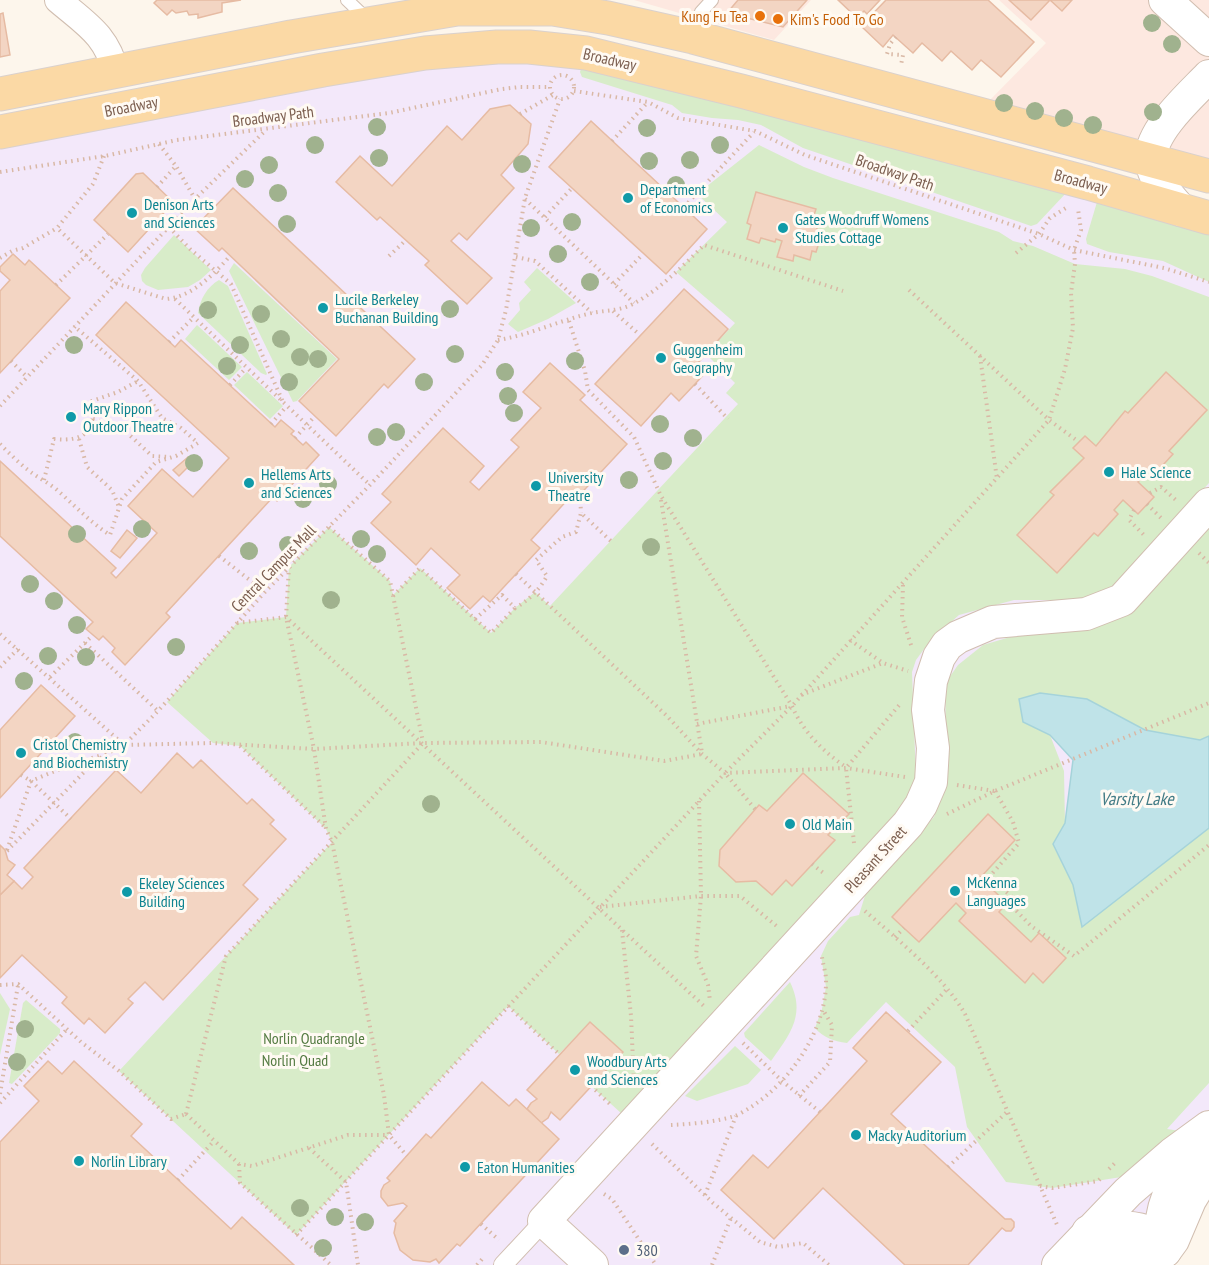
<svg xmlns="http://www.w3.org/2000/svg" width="1209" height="1265" viewBox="0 0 1209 1265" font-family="'PT Sans Narrow',sans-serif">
  <rect width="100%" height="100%" fill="#fdf6ec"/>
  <g fill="#fde8e0">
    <path d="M634 0H811L774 40Z"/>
    <path d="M999 0H1209V163L986 104 1046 43Z"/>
  </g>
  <path fill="#f3e8fa" d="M481 60 582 64 1209 230V1120L1144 1265H0V144L166 112Z"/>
  <g fill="#d8ecc9">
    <path d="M582 66 1067 192 1037 224 1031 226 803 148 761 125 738 120 712 118 682 113 672 105 582 77 580 72Z"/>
    <path d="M759 145 804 167 833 178 999 232 1013 241 1033 246 1075 264 1125 269 1152 276 1209 297V483L1118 582 1102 594 1085 600H1014L959 615 930 641 916 660 912 672 916 779 903 805 856 861 621 1113 591 1086 590 1022 559 1054 508 1006 296 1235 119 1071 332 842 326 829 240 746 213 743 167 702 237 623 286 617 289 567 329 527 390 581 393 595 420 568 491 633 515 608 535 592 550 606 738 404 726 393 735 383 706 354 735 323 676 272 727 222 697 194Z"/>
    <path d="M1097 202 1209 233V282L1163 261 1109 252 1087 244 1086 239Z"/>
    <path d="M174 235 211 270 200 280 188 287 158 290 146 285 142 281 141 275 145 268Z"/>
    <path d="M234 263 337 359 297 401 293 402 229 271Z"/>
    <path d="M537 268 576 303 548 319 518 332 508 324 520 310 519 303 531 290 524 282Z"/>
    <path d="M219 280 228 286 267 374 266 375 261 373 198 313C200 299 207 287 219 280Z"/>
    <path d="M197 325 242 367 229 380 185 339Z"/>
    <path d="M247 372 283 406 270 419 234 385Z"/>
    <path d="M1209 521V736L1200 740 1145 730 1087 699 1023 722 1050 735 1064 771 1065 824 1056 838 1054 847 1073 885 1082 927 1209 828V1083L1167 1129 1187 1132 1134 1175 1052 1188 1006 1182 967 1127 955 1067 886 1002 847 1043C833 1041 824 1038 815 1028L822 1009 826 987 821 956 828 941 850 917 859 915 868 886 934 817 942 793 946 732 945 687 946 682 958 665 983 645 1017 635 1091 623Z"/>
    <path d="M790 982C806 1015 790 1034 771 1061L745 1037 744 1033Z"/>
    <path d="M0 993 10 1009 0 1055Z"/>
    <path d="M26 1000 60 1029V1033L12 1084 9 1083 23 1003Z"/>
    <path d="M735 1046 761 1070 748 1084 697 1101 685 1096Z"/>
  </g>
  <path fill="#bfe3e8" stroke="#a5d3da" stroke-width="1.5" d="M1040 693 1087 699 1145 730 1200 740 1209 736V828L1082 927 1073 885 1053 844 1065 823 1073 760 1050 735 1023 722 1019 699Z"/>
  <g fill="#f3d5c3" stroke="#e6bba3" stroke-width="1.5">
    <path d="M157 0H241L222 3V12L198 18V14L189 15 187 11 176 13 172 10 167 15 154 3Z"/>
    <path d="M738 0H807L783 27 727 13Z"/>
    <path d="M838 0H880L867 14 864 11 857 18Z"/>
    <path d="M886 0H988L1034 42 1001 77 981 60 972 70 951 51 942 61 922 43 913 53 893 35 883 47 861 26Z"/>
    <path d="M1009 0H1072L1062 11 1050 0 1031 20Z"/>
    <path d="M3 13 10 55 0 57V14Z"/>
    <path d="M510 105 531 124 528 144 501 175 514 188 467 240 459 233 451 241 492 278 467 304 425 265 429 261 380 217 377 220 336 182 360 156 392 186 447 126 462 140 490 109Z"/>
    <path d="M591 121 707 229 666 274 549 167Z"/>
    <path d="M143 173 170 199 171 205 128 252 94 220 136 174Z"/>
    <path d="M233 188 415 359 388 388 384 384 336 436 299 401 339 359 222 248 219 251 194 228Z"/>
    <path d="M756 192 816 209 814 215 820 217 816 232 822 233 816 252 812 251 810 260 794 255 793 261 777 257 782 241 776 239 775 242 761 238 759 243 747 239 751 225 747 223Z"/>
    <path d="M13 254 25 265 29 260 70 298 0 373V291L10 280 0 271V267Z"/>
    <path d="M684 289 728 329 698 363 707 371 695 384 679 401 671 393 641 426 595 384Z"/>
    <path d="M126 302 175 347 181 340 275 427 281 420 294 431 291 434 303 445 306 442 319 455 277 501 273 497 166 613 170 617 125 665 112 652 115 648 103 636 99 640 86 629 93 622 0 536V461L116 568 111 573 116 578 157 533 128 506 162 469 193 497 229 458 96 335Z"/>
    <path d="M550 363 585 395 580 400 627 444 574 501 570 497 531 540 540 548 490 602 483 596 470 609 447 588 460 575 431 548 416 565 371 523 391 502 382 494 443 428 484 466 470 482 479 490 519 447 511 440 541 408 523 392Z"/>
    <path d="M1166 372 1207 410 1169 451 1173 454 1153 476 1148 471 1138 482 1154 497 1138 514 1123 500 1114 510 1118 514 1098 536 1094 533 1057 573 1017 535 1054 495 1050 492 1084 458 1073 448 1085 436 1096 446 1125 411 1128 413Z"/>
    <path d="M188 457 192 463 179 476 173 470Z"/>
    <path d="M127 530 137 538 120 558 111 551Z"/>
    <path d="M41 685 75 716 0 798V730Z"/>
    <path d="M177 753 193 768 201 760 247 804 252 799 274 820 270 824 286 839 243 885 258 899 163 1000 145 982 128 999 133 1003 105 1033 89 1018 84 1024 62 1003 67 997 22 955 0 978V895L14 881 22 889 33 877 24 868 116 770 141 793Z"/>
    <path d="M803 773 849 814 828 835 835 840 792 886 786 880 772 895 756 881 736 882 719 866 720 850 759 805 767 811Z"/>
    <path d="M988 814 1015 840 980 878 1007 903 999 912 1031 942 1039 933 1066 958 1043 983 1033 973 1025 983 959 921 966 913 956 903 919 942 892 917Z"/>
    <path d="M0 845 5 850 8 860 15 865 7 875 14 881 0 895Z"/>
    <path d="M886 1012 941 1062 891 1114 1005 1219H1011L1014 1222V1227L1011 1231H1006L1002 1228 968 1265H905L823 1188 774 1239 721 1190 753 1155 768 1168 820 1112 867 1061 853 1048Z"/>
    <path d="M590 1022 623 1052 560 1120 551 1112 548 1118 541 1123 527 1109 531 1103 537 1099 527 1090Z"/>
    <path d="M48 1061 62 1074 74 1061 142 1124 131 1136 231 1229 242 1217 294 1265H0V1142L39 1101 24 1086Z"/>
    <path d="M482 1082 509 1106 516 1099 559 1139 460 1246 457 1244 439 1263 436 1259 430 1262 413 1260 400 1250 394 1233 396 1223 394 1221 407 1206 403 1203 388 1206 381 1197V1191L384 1185 390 1181 387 1178 426 1134 431 1138Z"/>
  </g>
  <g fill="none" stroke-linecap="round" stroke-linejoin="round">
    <defs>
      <g id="service">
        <path d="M347 0 368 20"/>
        <path d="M694 36 701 12 712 0"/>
      </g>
      <path id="pedestrian" d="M503 1265 544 1221"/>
      <path id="minor" d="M58 0C86 24 107 35 116 73"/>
      <g id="tertiary">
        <path d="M1165 0 1209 40"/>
        <path d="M1181 210C1169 197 1152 178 1151 158 1151 130 1191 95 1209 76"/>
        <path d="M1161 1229C1162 1197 1181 1169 1199 1144"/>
        <path d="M1088 1232C1102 1226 1130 1226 1145 1231 1153 1234 1159 1244 1165 1251"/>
        <path d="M592 1265 544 1221 908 824 921 805 931 782 933 748 928 710 931 681 939 657 947 645 958 637 993 622 1086 614 1122 600 1209 504"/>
        <path d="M1058 1265 1128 1192 1172 1154 1209 1127"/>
        <path d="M1088 1265 1101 1258 1117 1255 1141 1256 1165 1251 1173 1240 1190 1200 1209 1169"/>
      </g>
      <g id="primary">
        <path d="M0 94 291 37 457 9H553L608 18 693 37 1209 176"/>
        <path d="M0 132 323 70 425 53 497 47H529L586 53 741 91 1088 183 1209 218"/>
      </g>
    </defs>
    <use href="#service" stroke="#d1beb0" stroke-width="14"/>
    <use href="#pedestrian" stroke="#d1beb0" stroke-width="20"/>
    <use href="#minor" stroke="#d1beb0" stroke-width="28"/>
    <use href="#tertiary" stroke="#d1beb0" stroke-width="34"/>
    <use href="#primary" stroke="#dad1cd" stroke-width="35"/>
    <g stroke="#d9b8a5" stroke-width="4" stroke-dasharray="1.5 4.5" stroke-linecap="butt">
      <path d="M896 37 890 44 887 54 903 55 901 65"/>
      <circle cx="562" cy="87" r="12"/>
      <path d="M574 91 648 102 678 118 755 131 805 155 1039 234 1074 250 1164 268 1209 282"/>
      <path d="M520 114 553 95"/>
      <path d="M612 141 647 103"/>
      <path d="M159 144 176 166"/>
      <path d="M104 156 93 184 57 228 115 283 166 299C192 297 214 274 230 256"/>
      <path d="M0 172 105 156 177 140 389 113 502 89 520 87H550"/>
      <path d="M157 187 176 166 195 199"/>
      <path d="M525 199 634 303"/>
      <path d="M684 207 754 132"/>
      <path d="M545 217 572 188"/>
      <path d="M169 227 190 249 231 284 283 402"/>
      <path d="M1016 253 1039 234 1050 218 1069 206"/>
      <path d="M389 256 406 240"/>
      <path d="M516 257 535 261 592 313"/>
      <path d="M0 258 12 251 23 248 57 228"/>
      <path d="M614 284 643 254"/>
      <path d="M56 285 108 234"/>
      <path d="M909 290 1049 420 1079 442"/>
      <path d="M175 299 370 485"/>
      <path d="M613 311 640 335"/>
      <path d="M569 321 585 371 588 390 634 437 661 496 792 706C802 730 823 752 846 767"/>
      <path d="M498 340C530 335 560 320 592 313 606 310 620 311 633 304 659 290 683 266 704 245L843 291"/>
      <path d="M169 342 194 317"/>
      <path d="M980 356 997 479"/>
      <path d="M11 361 27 377"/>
      <path d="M695 384 728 419"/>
      <path d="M230 385 246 368"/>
      <path d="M0 406 195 199 266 130"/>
      <path d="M93 419 122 428 152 456 169 457"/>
      <path d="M271 424 286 407"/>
      <path d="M295 438 315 416"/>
      <path d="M79 439 87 467 112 490 119 507"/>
      <path d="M0 444C9 453 18 462 28 470 37 477 47 482 56 489 74 505 90 522 110 535L122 499 156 462 176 456 198 443 181 428 162 418 138 381 74 326"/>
      <path d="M44 480 54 439C83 442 97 432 92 401L118 392 138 381"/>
      <path d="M1150 493 1161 487 1176 500"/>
      <path d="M580 495 581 513"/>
      <path d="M661 500 702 753"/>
      <path d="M1147 504 1161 518"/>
      <path d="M1134 510 1129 520 1144 535"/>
      <path d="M329 527 390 581 423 742"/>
      <path d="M1199 553 1209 563"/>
      <path d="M219 556 265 592"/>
      <path d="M289 567 286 617 314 749 326 829 332 842 384 1095 389 1135 407 1156"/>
      <path d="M516 574 667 716 702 754 725 773 846 768 905 777"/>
      <path d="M903 585 902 617 912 648"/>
      <path d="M393 596 420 568 475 619 502 595 515 608C528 601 540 589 547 576L536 560 562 537 576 532 581 513 613 543"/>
      <path d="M475 619 491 633 515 608"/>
      <path d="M237 623 286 617 705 1007"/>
      <path d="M0 634 124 745 213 743 314 749 423 743 541 742 664 761 702 754"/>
      <path d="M850 640 883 663 908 671"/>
      <path d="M85 643 158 711"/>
      <path d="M0 667 18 649"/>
      <path d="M50 677 93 635"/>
      <path d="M801 695 883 663"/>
      <path d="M697 724 791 706"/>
      <path d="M240 746 326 828"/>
      <path d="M21 775 31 781 71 819"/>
      <path d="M957 785 994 791"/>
      <path d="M995 791 1013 822 1019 843 989 877 1011 896 1009 903 1031 926 1074 956 1209 845"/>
      <path d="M699 801 701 896 696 956 708 985 710 1001"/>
      <path d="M755 809 725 773 792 706 1049 420 1065 369 1073 328 1071 293 1075 264 1074 250 1081 230 1078 209"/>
      <path d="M947 814 995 791 1209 703"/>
      <path d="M854 843 846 768 901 703"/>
      <path d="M7 850 31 781 67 766 102 755"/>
      <path d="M7 851 90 766 106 754 124 745 158 711 265 592 370 485 482 365 498 340 506 310 525 198 560 99"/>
      <path d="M812 864 826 875"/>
      <path d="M600 907 701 896H740L779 928"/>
      <path d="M865 911C896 938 945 978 965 1014L1058 1227"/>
      <path d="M622 930 631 1016 634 1084"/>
      <path d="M895 937 904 928"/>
      <path d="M0 985 18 984 81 1042 119 1071 171 1119 186 1114"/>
      <path d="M508 1006 559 1054"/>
      <path d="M908 1031 947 989"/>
      <path d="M743 1043 782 1081 820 1112"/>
      <path d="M591 1086 612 1106"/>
      <path d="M0 1094 18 985"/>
      <path d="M799 1096 830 1062 832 1025 823 1010"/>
      <path d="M0 1103 68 1028"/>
      <path d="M186 1114 226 956 422 744"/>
      <path d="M186 1114 239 1164 252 1166 348 1135H389"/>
      <path d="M671 1125C692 1124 715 1122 735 1116 740 1114 746 1110 751 1107 790 1082 827 1029 826 980 826 973 823 965 822 957"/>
      <path d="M652 1144 713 1203 760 1242 778 1247 803 1243 829 1265"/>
      <path d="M309 1148 346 1182 358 1265"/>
      <path d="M239 1164 240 1183 331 1265"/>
      <path d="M948 1167 1007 1112"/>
      <path d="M1109 1169 1117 1161"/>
      <path d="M178 1180 214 1141"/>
      <path d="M1040 1186 1052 1188 1098 1181 1100 1179"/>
      <path d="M604 1194 612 1199 656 1265"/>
      <path d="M705 1195 736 1116"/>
      <path d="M481 1224 499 1240"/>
      <path d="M296 1235 725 773"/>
      <path d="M477 1265 483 1258"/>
      <path d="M712 1265 731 1218"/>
    </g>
    <use href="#service" stroke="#fff" stroke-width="12"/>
    <use href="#pedestrian" stroke="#fff" stroke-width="18"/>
    <use href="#minor" stroke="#fff" stroke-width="26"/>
    <use href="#tertiary" stroke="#fff" stroke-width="32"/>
    <use href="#primary" stroke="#fbd9a5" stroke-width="33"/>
  </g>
  <g fill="#a0b28e">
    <circle cx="1152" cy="23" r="9"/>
    <circle cx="1172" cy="44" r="9"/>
    <circle cx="1004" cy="103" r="9"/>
    <circle cx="1035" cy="111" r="9"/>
    <circle cx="1153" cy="112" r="9"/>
    <circle cx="1064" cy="118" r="9"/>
    <circle cx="1093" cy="125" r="9"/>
    <circle cx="377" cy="127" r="9"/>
    <circle cx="647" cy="128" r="9"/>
    <circle cx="315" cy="145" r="9"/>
    <circle cx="720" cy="145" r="9"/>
    <circle cx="379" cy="158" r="9"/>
    <circle cx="690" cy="160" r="9"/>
    <circle cx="649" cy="161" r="9"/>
    <circle cx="522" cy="164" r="9"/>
    <circle cx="269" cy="165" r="9"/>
    <circle cx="245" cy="179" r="9"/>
    <circle cx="676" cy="185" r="9"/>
    <circle cx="278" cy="193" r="9"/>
    <circle cx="572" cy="222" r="9"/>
    <circle cx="287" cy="224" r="9"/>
    <circle cx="531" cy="228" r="9"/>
    <circle cx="558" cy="254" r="9"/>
    <circle cx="590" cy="282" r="9"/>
    <circle cx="450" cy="309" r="9"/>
    <circle cx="208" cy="310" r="9"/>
    <circle cx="261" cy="314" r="9"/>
    <circle cx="281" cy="339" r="9"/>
    <circle cx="74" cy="345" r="9"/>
    <circle cx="240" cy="345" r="9"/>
    <circle cx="455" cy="354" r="9"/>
    <circle cx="300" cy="357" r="9"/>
    <circle cx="318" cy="359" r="9"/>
    <circle cx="575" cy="361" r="9"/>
    <circle cx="227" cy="366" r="9"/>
    <circle cx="505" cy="372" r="9"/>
    <circle cx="289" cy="382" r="9"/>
    <circle cx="424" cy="382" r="9"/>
    <circle cx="508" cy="396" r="9"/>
    <circle cx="514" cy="413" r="9"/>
    <circle cx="660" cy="424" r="9"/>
    <circle cx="396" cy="432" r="9"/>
    <circle cx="377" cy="437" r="9"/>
    <circle cx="693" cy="438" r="9"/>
    <circle cx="663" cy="461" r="9"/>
    <circle cx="194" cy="463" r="9"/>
    <circle cx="629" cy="480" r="9"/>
    <circle cx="328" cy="484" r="9"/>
    <circle cx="303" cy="499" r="9"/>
    <circle cx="142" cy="529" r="9"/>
    <circle cx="77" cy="534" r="9"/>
    <circle cx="361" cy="539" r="9"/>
    <circle cx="288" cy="545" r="9"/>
    <circle cx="651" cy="547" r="9"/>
    <circle cx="249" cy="551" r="9"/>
    <circle cx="377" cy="554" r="9"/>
    <circle cx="30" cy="584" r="9"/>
    <circle cx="331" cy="600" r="9"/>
    <circle cx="54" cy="601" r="9"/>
    <circle cx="77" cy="625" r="9"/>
    <circle cx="176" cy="647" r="9"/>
    <circle cx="48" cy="656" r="9"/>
    <circle cx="86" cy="657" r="9"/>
    <circle cx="24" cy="681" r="9"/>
    <circle cx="75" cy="742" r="9"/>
    <circle cx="431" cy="804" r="9"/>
    <circle cx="25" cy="1029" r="9"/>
    <circle cx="17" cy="1062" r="9"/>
    <circle cx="300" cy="1208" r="9"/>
    <circle cx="335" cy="1217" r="9"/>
    <circle cx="365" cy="1222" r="9"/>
    <circle cx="323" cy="1248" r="9"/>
  </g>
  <g fill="#e8710a" stroke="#fffaf3" stroke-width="2">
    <circle cx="760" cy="16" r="6"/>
    <circle cx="778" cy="19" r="6"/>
  </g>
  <g fill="#0f9aa8" stroke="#fffaf3" stroke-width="2">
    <circle cx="628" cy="198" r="6"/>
    <circle cx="132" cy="213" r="6"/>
    <circle cx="783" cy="228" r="6"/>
    <circle cx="323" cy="308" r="6"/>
    <circle cx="661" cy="358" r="6"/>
    <circle cx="71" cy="417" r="6"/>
    <circle cx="1109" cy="472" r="6"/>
    <circle cx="249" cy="483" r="6"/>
    <circle cx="536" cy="486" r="6"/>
    <circle cx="21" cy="753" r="6"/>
    <circle cx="790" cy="824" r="6"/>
    <circle cx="955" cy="891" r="6"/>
    <circle cx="127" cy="892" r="6"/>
    <circle cx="575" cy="1070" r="6"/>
    <circle cx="856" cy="1135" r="6"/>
    <circle cx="79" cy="1161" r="6"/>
    <circle cx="465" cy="1167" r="6"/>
  </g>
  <circle fill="#5c6f8a" stroke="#fffaf3" stroke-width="2" cx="624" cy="1250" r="6"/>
  <g text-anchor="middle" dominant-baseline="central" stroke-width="6" stroke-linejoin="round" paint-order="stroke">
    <g font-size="16" fill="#c56008" stroke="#fffaf3" text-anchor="end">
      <text x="748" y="16">Kung Fu Tea</text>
      <text x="790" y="19" text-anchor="start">Kim's Food To Go</text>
    </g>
    <g font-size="16" fill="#7a5c4d" stroke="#fffaf3">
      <text transform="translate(610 59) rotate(13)">Broadway</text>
      <text transform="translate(131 106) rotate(-11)">Broadway</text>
      <text transform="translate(273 116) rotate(-7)">Broadway Path</text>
      <text transform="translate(895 172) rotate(19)">Broadway Path</text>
      <text transform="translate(1081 181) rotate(15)">Broadway</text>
      <text transform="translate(273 568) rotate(-46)">Central Campus Mall</text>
      <text transform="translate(875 859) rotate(-48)">Pleasant Street</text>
    </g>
    <g font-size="16" fill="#0d838f" stroke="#fffaf3" text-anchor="start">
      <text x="640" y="189">Department<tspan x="640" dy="18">of Economics</tspan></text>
      <text x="144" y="204">Denison Arts<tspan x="144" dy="18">and Sciences</tspan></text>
      <text x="795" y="219">Gates Woodruff Womens<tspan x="795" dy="18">Studies Cottage</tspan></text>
      <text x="335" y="299">Lucile Berkeley<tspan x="335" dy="18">Buchanan Building</tspan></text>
      <text x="673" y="349">Guggenheim<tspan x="673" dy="18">Geography</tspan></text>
      <text x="83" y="408">Mary Rippon<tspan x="83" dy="18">Outdoor Theatre</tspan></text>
      <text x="1121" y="472">Hale Science</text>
      <text x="261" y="474">Hellems Arts<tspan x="261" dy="18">and Sciences</tspan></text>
      <text x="548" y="477">University<tspan x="548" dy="18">Theatre</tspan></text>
      <text x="33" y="744">Cristol Chemistry<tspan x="33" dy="18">and Biochemistry</tspan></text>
      <text x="802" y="824">Old Main</text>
      <text x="967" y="882">McKenna<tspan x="967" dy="18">Languages</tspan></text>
      <text x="139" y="883">Ekeley Sciences<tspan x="139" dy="18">Building</tspan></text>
      <text x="587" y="1061">Woodbury Arts<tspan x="587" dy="18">and Sciences</tspan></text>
      <text x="868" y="1135">Macky Auditorium</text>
      <text x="91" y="1161">Norlin Library</text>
      <text x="477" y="1167">Eaton Humanities</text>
    </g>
    <g font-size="16" fill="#537a41" stroke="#fffaf3">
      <text x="314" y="1038">Norlin Quadrangle</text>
      <text x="295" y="1060">Norlin Quad</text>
    </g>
    <g font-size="16" fill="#4e5e75" stroke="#fffaf3" text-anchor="start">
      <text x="636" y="1250">380</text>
    </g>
    <g font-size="18" font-style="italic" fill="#437c86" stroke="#fffaf3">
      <text x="1137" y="798">Varsity Lake</text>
    </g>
  </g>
</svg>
